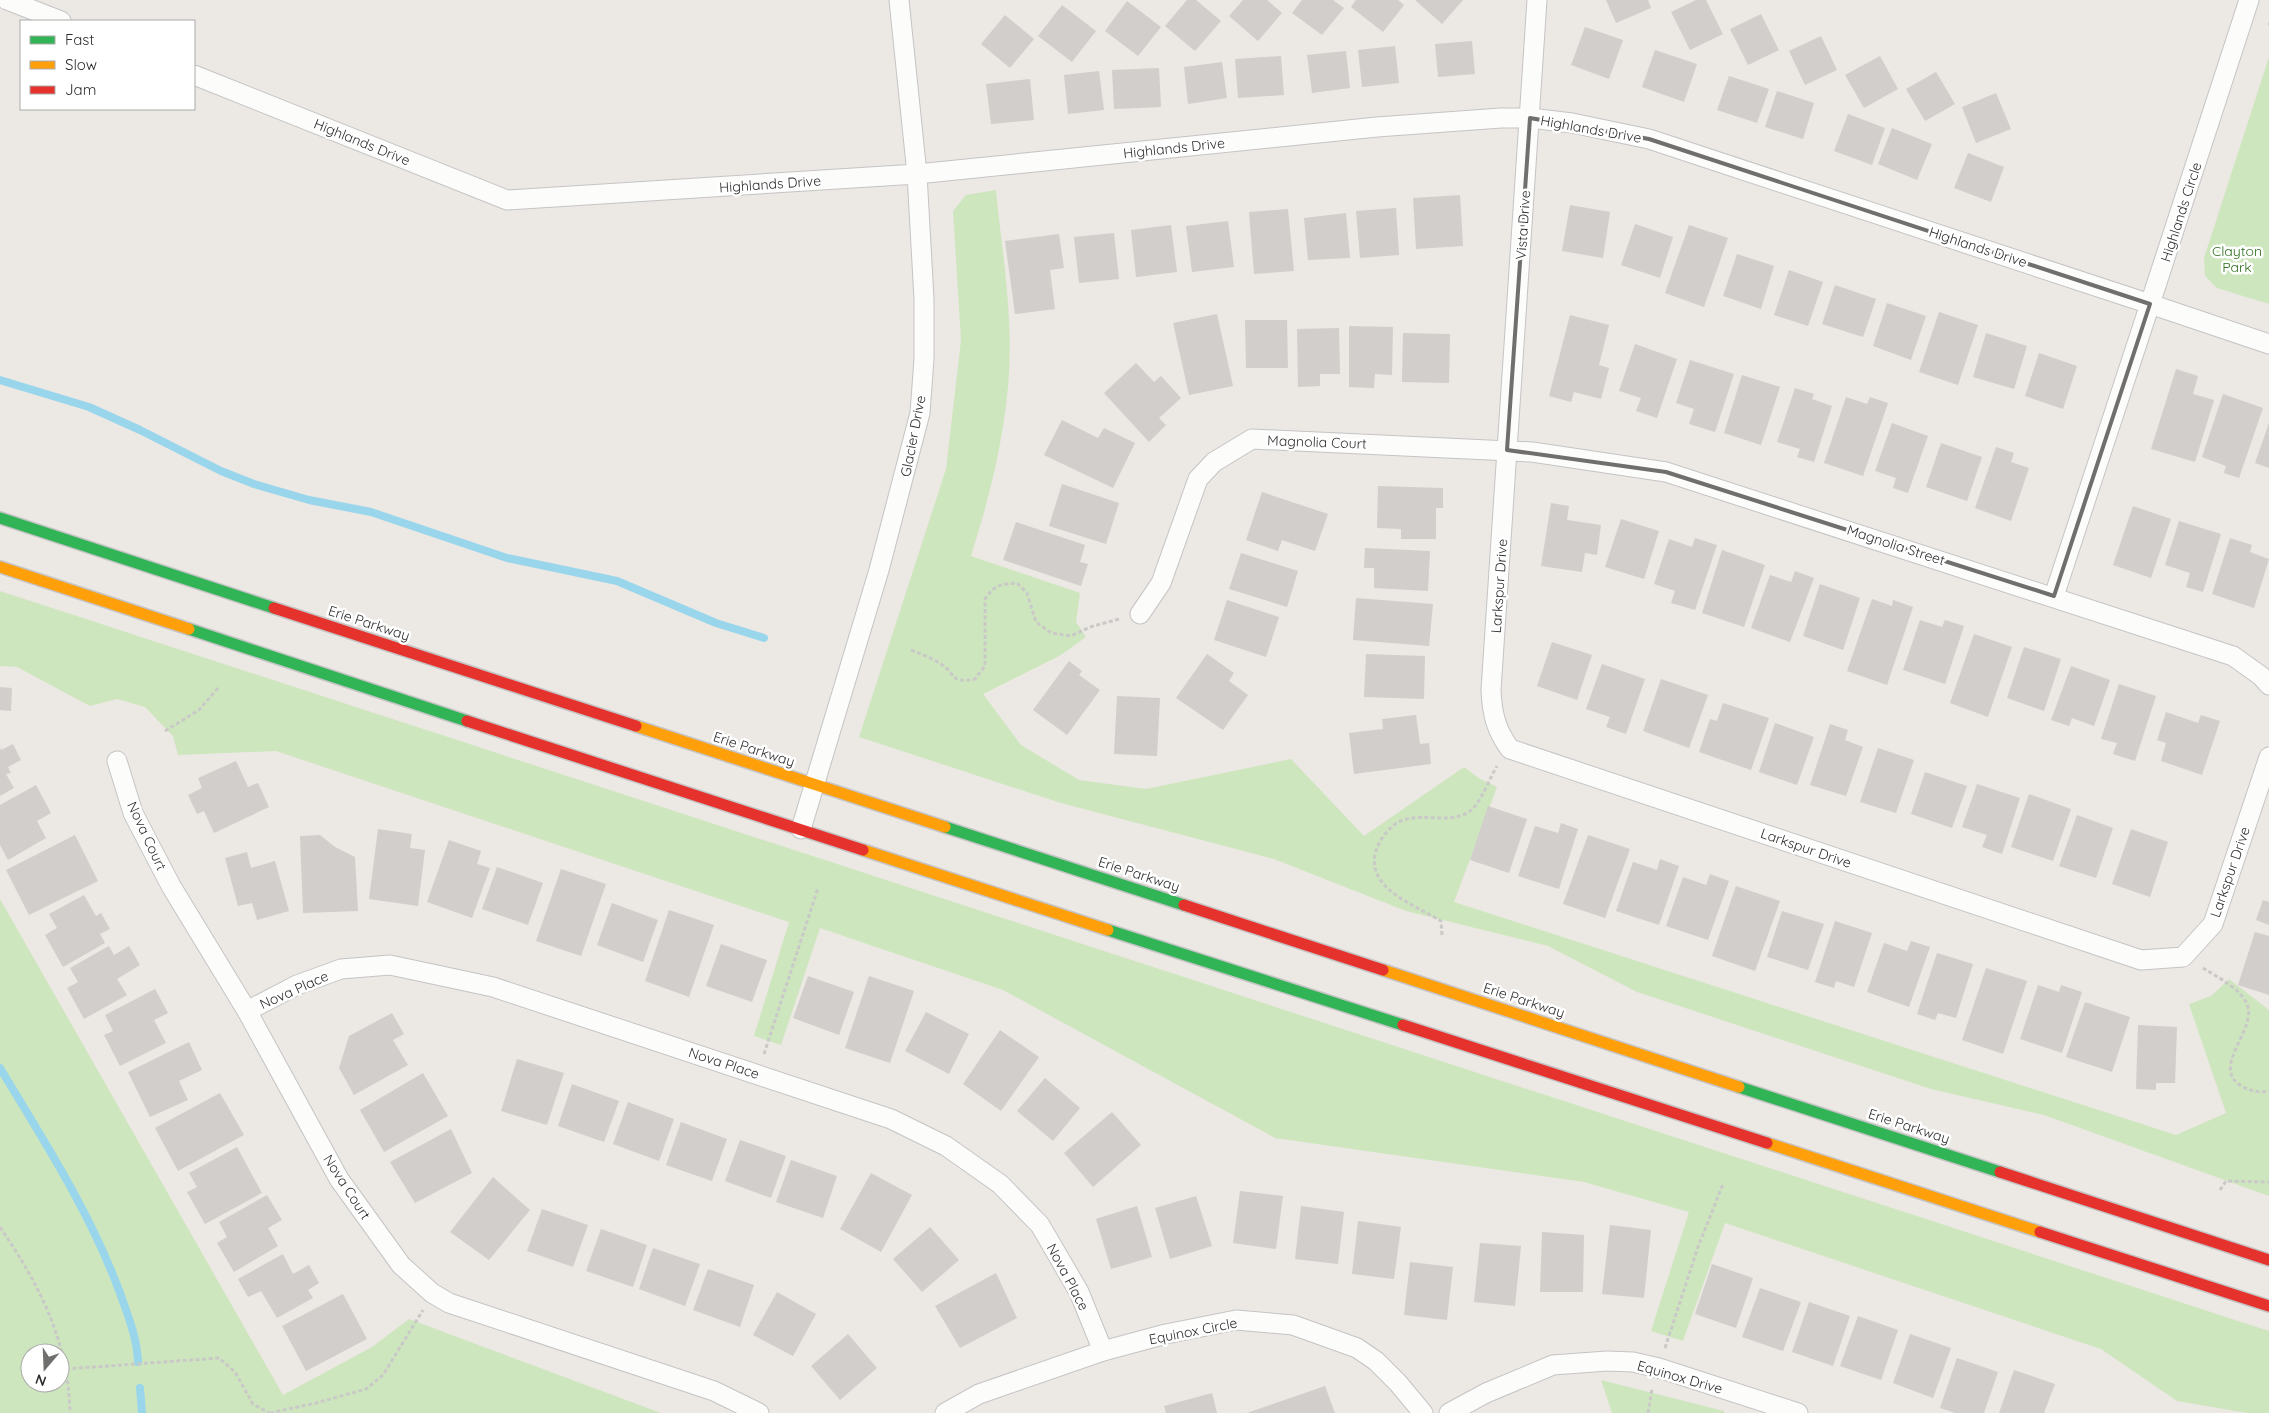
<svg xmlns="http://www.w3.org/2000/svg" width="2269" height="1413" viewBox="0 0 2269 1413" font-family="Quicksand,sans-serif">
  <rect width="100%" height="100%" fill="#ece8e4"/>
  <g fill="#cee6be" fill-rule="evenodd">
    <path d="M2269 57V304L2217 288 2205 276 2204 258Z"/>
    <path d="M996 190C1000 233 1007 276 1009 320 1014 400 995 480 971 556L1080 593 1076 622 1086 637 1061 655 983 694 1021 745 1079 780 1146 789 1291 759 1364 836 1464 767 1480 779 1497 787 1454 902 2176 1135 2226 1113 2189 1004 2211 996 2229 979 2269 1010V1196L2044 1115 1931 1089 1637 992 1548 946 1406 911 1274 859 1061 803 859 737 946 469 961 340 953 211 966 195Z"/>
    <path d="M0 591 2269 1331V1413H2247L2177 1401 2101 1349 1725 1223 1683 1341 1651 1331 1689 1212 1584 1182 1275 1138 1003 990 820 928 781 1045 754 1036 789 922 276 751 178 755 173 736 145 707 117 699 90 706 17 667 0 666Z"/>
    <path d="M0 899 283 1395 372 1347 409 1319 661 1413H0ZM30 1353H60V1383H30Z"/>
    <path d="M1601 1380 1724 1411V1413H1612Z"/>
  </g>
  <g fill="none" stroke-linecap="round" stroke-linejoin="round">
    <g stroke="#99d6ec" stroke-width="8">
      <path d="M0 380 89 407 140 430 221 471 254 484 309 500 371 512 507 558 617 581 716 623 764 638"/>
      <path d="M0 1068C44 1141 90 1212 120 1293 128 1316 137 1337 138 1362"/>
      <path d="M140 1388 142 1413"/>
    </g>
  </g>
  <g fill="#d1cecb">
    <path d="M1187 0H1196L1221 21 1195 51 1165 26Z"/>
    <path d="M1243 0H1267L1282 13 1258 41 1229 16Z"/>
    <path d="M1302 0H1333L1344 8 1322 35 1292 13Z"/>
    <path d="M1356 0H1398L1404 5 1383 32 1351 7Z"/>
    <path d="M1415 0H1463L1442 24Z"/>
    <path d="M1606 0H1648L1651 8 1616 23Z"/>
    <path d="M1696 0H1706L1723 34 1690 50 1671 12Z"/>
    <path d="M1127 1 1161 27 1138 56 1105 31Z"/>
    <path d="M1062 5 1096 31 1072 62 1038 36Z"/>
    <path d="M1761 14 1779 50 1748 65 1730 29Z"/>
    <path d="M1005 15 1034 39 1010 68 981 44Z"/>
    <path d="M1585 27 1623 40 1609 79 1571 65Z"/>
    <path d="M1821 36 1837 70 1805 85 1789 51Z"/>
    <path d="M1472 41 1475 74 1438 77 1435 44Z"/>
    <path d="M1395 46 1399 83 1362 87 1358 50Z"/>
    <path d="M1655 50 1697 64 1684 102 1642 87Z"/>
    <path d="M1346 51 1350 88 1312 93 1307 55Z"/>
    <path d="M1281 56 1284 95 1238 98 1235 59Z"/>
    <path d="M1880 56 1898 89 1864 108 1845 75Z"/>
    <path d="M1222 62 1227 98 1188 104 1184 67Z"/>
    <path d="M1159 68 1161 107 1114 109 1112 70Z"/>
    <path d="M1099 71 1104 110 1068 114 1064 75Z"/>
    <path d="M1936 72 1955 104 1925 121 1906 89Z"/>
    <path d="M1729 76 1769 89 1757 123 1717 110Z"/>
    <path d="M1030 79 1034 120 991 124 986 84Z"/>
    <path d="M1777 91 1814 103 1803 139 1765 127Z"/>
    <path d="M1996 93 2011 129 1976 143 1962 107Z"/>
    <path d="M1848 114 1885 128 1872 165 1834 151Z"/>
    <path d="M1892 128 1932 144 1917 180 1878 164Z"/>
    <path d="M1968 153 2004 167 1991 202 1954 188Z"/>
    <path d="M1460 195 1463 246 1416 249 1413 198Z"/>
    <path d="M1570 205 1610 212 1603 258 1562 251Z"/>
    <path d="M1396 208 1399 255 1360 258 1356 211Z"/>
    <path d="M1288 209 1294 271 1254 274 1249 212Z"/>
    <path d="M1346 213 1350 258 1308 260 1304 218Z"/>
    <path d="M1228 221 1234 267 1192 272 1186 226Z"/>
    <path d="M1635 224 1673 237 1660 278 1621 265Z"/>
    <path d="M1171 225 1177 272 1136 277 1131 230Z"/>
    <path d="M1689 225 1728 238 1704 307 1665 293Z"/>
    <path d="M1114 233 1119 279 1079 283 1074 237Z"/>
    <path d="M1059 234 1064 268 1050 270 1055 309 1015 314 1005 241Z"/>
    <path d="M1737 254 1774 266 1761 309 1723 296Z"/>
    <path d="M1789 270 1823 282 1808 326 1774 315Z"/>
    <path d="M1835 285 1876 299 1863 337 1822 324Z"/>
    <path d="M1887 303 1926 316 1911 360 1873 346Z"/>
    <path d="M1939 312 1978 325 1958 385 1919 372Z"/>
    <path d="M1217 314 1233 386 1189 395 1173 323Z"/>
    <path d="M1570 315 1609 325 1599 365 1609 368 1601 399 1574 392 1571 402 1549 396Z"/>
    <path d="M1245 320H1287L1288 368H1246Z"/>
    <path d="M1349 326 1393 327 1392 375 1375 374 1374 388 1349 387Z"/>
    <path d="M1339 328 1340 374H1320V386L1298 387 1297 329Z"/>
    <path d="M1403 333 1450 334 1449 383 1402 382Z"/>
    <path d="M1986 333 2027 346 2014 389 1973 377Z"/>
    <path d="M1635 344 1677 359 1657 418 1636 411 1641 398 1619 391Z"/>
    <path d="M2039 353 2077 366 2063 409 2025 396Z"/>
    <path d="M1690 360 1734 374 1715 432 1689 424 1694 409 1676 403Z"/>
    <path d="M1136 363 1154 382 1161 376 1181 398 1159 418 1166 425 1149 442 1104 393Z"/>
    <path d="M2176 369 2198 376 2193 394 2214 400 2195 462 2151 449Z"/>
    <path d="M1742 375 1780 387 1761 445 1724 433Z"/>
    <path d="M1795 388 1814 394 1812 399 1832 406 1814 462 1797 457 1800 449 1777 442Z"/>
    <path d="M2223 394 2263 408 2239 478 2224 473 2226 466 2202 457Z"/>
    <path d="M1846 397 1867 404 1870 397 1888 403 1863 476 1824 463Z"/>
    <path d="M1062 420 1098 438 1104 428 1135 443 1113 488 1044 455Z"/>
    <path d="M1892 423 1928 436 1908 493 1893 488 1896 478 1875 471Z"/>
    <path d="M2269 423V468L2255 463Z"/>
    <path d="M1941 443 1982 457 1967 501 1926 487Z"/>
    <path d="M1996 447 2014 453 2011 462 2029 468 2011 521 1975 508Z"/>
    <path d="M1062 484 1119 503 1106 544 1049 526Z"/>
    <path d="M1378 486 1443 488V508H1436V539H1401V529L1377 528Z"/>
    <path d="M1262 492 1328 514 1315 551 1282 540 1278 551 1246 540Z"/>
    <path d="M1551 503 1569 506 1567 520 1601 525 1597 555 1585 553 1582 572 1541 566Z"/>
    <path d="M2133 506 2171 519 2151 578 2113 565Z"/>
    <path d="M1621 519 1659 531 1644 579 1605 567Z"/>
    <path d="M2179 521 2221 534 2203 592 2186 587 2190 573 2165 565Z"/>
    <path d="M1016 522 1085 545 1080 562 1088 564 1081 586 1003 560Z"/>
    <path d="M1695 538 1717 545 1695 610 1671 603 1675 591 1654 584 1669 539 1692 547Z"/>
    <path d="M2230 538 2252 545 2250 552 2269 559 2254 608 2212 594Z"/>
    <path d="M1365 548 1430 551 1428 591 1374 588V568H1364Z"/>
    <path d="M1722 550 1765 565 1744 627 1702 613Z"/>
    <path d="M1241 553 1298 571 1287 607 1229 589Z"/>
    <path d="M1795 571 1814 578 1790 642 1751 628 1770 575 1791 582Z"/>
    <path d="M1820 584 1860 598 1843 650 1803 636Z"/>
    <path d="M1356 598 1433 604 1429 646 1353 640Z"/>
    <path d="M1872 599 1892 606 1893 600 1913 607 1887 685 1847 671Z"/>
    <path d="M1227 600 1279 617 1266 657 1214 640Z"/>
    <path d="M1920 620 1942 627 1945 620 1964 626 1945 684 1903 670Z"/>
    <path d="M1974 634 2012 647 1988 717 1950 703Z"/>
    <path d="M1552 642 1592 655 1577 700 1537 686Z"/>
    <path d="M2024 647 2061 659 2044 711 2007 698Z"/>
    <path d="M1207 654 1234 673 1229 681 1248 695 1223 730 1176 698Z"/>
    <path d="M1366 654 1425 656 1424 699 1364 697Z"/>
    <path d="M1069 661 1082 671 1079 675 1100 690 1067 735 1033 710Z"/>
    <path d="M1602 664 1645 679 1626 734 1606 727 1610 717 1586 709Z"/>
    <path d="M2071 666 2110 680 2094 726 2072 718 2069 726 2051 720Z"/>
    <path d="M1661 679 1708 695 1689 748 1643 731Z"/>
    <path d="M2119 684 2156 696 2135 761 2113 754 2117 743 2101 739Z"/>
    <path d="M0 687 12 688 11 711 0 710Z"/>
    <path d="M1117 696 1160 698 1157 756 1114 754Z"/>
    <path d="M1723 703 1769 718 1751 770 1699 752 1710 719 1717 721Z"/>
    <path d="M2166 712 2198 723 2201 715 2220 721 2202 775 2161 761 2166 743 2157 740Z"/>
    <path d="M1416 715 1420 744 1429 743 1431 764 1354 774 1349 733 1383 729 1382 719Z"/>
    <path d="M1775 723 1814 737 1797 785 1759 772Z"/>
    <path d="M1830 724 1848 730 1845 740 1863 747 1846 796 1810 785Z"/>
    <path d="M13 744 21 760 8 767 11 773 6 774 14 788 0 796V747L1 750Z"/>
    <path d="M1878 748 1914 760 1896 813 1860 802Z"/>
    <path d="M236 761 248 787 258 783 269 807 214 833 204 811 197 814 188 795 202 788 198 778Z"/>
    <path d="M1925 772 1967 786 1952 828 1911 814Z"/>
    <path d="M1977 784 2020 798 2002 854 1982 847 1987 835 1962 827Z"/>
    <path d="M36 785 51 813 37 821 46 838 8 860 0 845V805Z"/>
    <path d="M2029 794 2071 809 2053 861 2011 847Z"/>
    <path d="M1488 806 1527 819 1509 873 1470 860Z"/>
    <path d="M2077 815 2113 828 2096 878 2059 866Z"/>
    <path d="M1561 823 1578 829 1559 889 1518 876 1535 826 1558 833Z"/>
    <path d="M378 829 412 834 410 848 425 850 418 906 369 899Z"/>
    <path d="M2131 829 2168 842 2150 897 2112 884Z"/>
    <path d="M75 835 98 881 29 915 6 870Z"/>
    <path d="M320 835 335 847 355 857 358 911 303 913 300 836Z"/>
    <path d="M1588 835 1630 849 1605 918 1563 904Z"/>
    <path d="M449 840 481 851 477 864 490 868 472 918 427 902Z"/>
    <path d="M247 852 251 868 275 861 289 911 257 920 252 903 238 906 225 858Z"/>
    <path d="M1660 859 1679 866 1659 925 1616 911 1633 862 1657 870Z"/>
    <path d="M497 867 543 883 528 925 482 909Z"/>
    <path d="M561 869 606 884 581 956 536 941Z"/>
    <path d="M1710 874 1729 881 1708 940 1666 926 1683 877 1706 885Z"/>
    <path d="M1736 886 1780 901 1755 971 1712 956Z"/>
    <path d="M84 895 96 916 101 913 110 929 100 934 105 943 63 967 45 935 57 928 49 914Z"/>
    <path d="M2263 900 2269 902V925L2256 920Z"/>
    <path d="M612 903 658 920 643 962 597 945Z"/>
    <path d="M669 910 714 925 689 997 645 981Z"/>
    <path d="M1782 911 1824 924 1808 970 1767 957Z"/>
    <path d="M1835 921 1872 933 1854 987 1836 981 1834 988 1815 982Z"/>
    <path d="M2255 932 2269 936V995L2238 985Z"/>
    <path d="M1911 941 1930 947 1909 1007 1867 992 1884 943 1907 951Z"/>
    <path d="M721 944 767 960 752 1002 706 986Z"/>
    <path d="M109 946 114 955 129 946 140 965 117 979 127 995 84 1019 67 988 78 982 70 968Z"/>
    <path d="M1937 953 1973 964 1956 1018 1938 1013 1935 1020 1917 1014Z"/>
    <path d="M1986 968 2027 981 2003 1054 1962 1040Z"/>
    <path d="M808 976 854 992 839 1035 793 1018Z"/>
    <path d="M869 976 914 991 890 1063 845 1048Z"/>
    <path d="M2038 985 2059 992 2061 985 2082 992 2062 1053 2020 1039Z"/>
    <path d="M155 989 168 1013 154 1020 166 1043 120 1066 104 1035 113 1031 105 1015Z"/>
    <path d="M2085 1002 2130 1017 2112 1072 2066 1057Z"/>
    <path d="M926 1012 969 1034 949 1074 905 1051Z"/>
    <path d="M392 1013 404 1034 393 1040 408 1065 354 1095 339 1068 349 1036Z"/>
    <path d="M2138 1025 2177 1027 2175 1083H2156V1090L2136 1089Z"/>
    <path d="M1000 1030 1039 1057 1001 1111 963 1084Z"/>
    <path d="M189 1042 202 1070 179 1081 188 1100 150 1117 128 1072Z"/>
    <path d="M517 1059 564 1073 547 1125 501 1111Z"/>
    <path d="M423 1073 448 1116 384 1152 360 1110Z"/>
    <path d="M1045 1078 1080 1108 1053 1141 1017 1111Z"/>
    <path d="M572 1084 619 1101 604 1142 558 1126Z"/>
    <path d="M220 1093 244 1135 178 1171 155 1128Z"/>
    <path d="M628 1102 674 1119 659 1161 613 1144Z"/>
    <path d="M1112 1112 1141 1145 1093 1187 1064 1153Z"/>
    <path d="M681 1122 727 1139 712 1181 666 1165Z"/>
    <path d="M451 1129 472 1173 415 1203 390 1162Z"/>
    <path d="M740 1140 786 1156 771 1198 725 1181Z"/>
    <path d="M237 1147 262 1193 205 1224 187 1192 197 1187 189 1173Z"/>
    <path d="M791 1160 837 1176 823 1218 776 1202Z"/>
    <path d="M871 1173 912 1195 881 1252 840 1229Z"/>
    <path d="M493 1177 530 1210 489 1260 450 1232Z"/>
    <path d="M1240 1191 1283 1196 1276 1249 1233 1243Z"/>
    <path d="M267 1195 282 1220 268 1228 278 1246 234 1272 217 1243 227 1237 219 1222Z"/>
    <path d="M1196 1196 1212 1246 1170 1259 1155 1208Z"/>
    <path d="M1137 1206 1152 1257 1111 1269 1096 1219Z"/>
    <path d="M1301 1206 1344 1212 1338 1264 1295 1259Z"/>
    <path d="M542 1209 588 1225 573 1267 527 1251Z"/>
    <path d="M1358 1221 1401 1227 1394 1279 1352 1274Z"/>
    <path d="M1610 1225 1651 1230 1644 1298 1602 1294Z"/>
    <path d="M930 1227 959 1260 922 1292 893 1259Z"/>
    <path d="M601 1229 647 1245 633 1287 586 1271Z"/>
    <path d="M1542 1232 1584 1235 1583 1292H1540Z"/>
    <path d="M1480 1243 1521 1246 1515 1306 1474 1302Z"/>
    <path d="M653 1248 700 1264 685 1306 639 1289Z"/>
    <path d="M283 1254 293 1274 309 1265 319 1283 308 1290 313 1298 277 1318 261 1291 248 1297 238 1279Z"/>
    <path d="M1410 1262 1453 1267 1447 1320 1404 1315Z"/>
    <path d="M1712 1264 1753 1278 1736 1328 1695 1314Z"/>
    <path d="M708 1269 754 1285 740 1327 693 1310Z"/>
    <path d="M996 1273 1017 1318 960 1348 935 1306Z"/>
    <path d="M1760 1288 1801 1302 1783 1351 1742 1337Z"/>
    <path d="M777 1292 816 1314 793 1356 753 1335Z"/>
    <path d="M343 1294 367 1339 306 1371 282 1326Z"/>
    <path d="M1809 1302 1850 1316 1833 1366 1792 1352Z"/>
    <path d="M1858 1316 1898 1330 1881 1380 1840 1366Z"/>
    <path d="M848 1334 877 1368 840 1400 811 1366Z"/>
    <path d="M1910 1334 1951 1348 1933 1398 1893 1383Z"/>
    <path d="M1957 1358 1998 1372 1984 1413H1955L1940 1408Z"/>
    <path d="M2014 1370 2055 1384 2044 1413H1999Z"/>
    <path d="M1325 1386 1335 1413H1247Z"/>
    <path d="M1212 1393 1217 1413H1166L1164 1406Z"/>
  </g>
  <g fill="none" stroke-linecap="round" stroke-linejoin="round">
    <defs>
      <g id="street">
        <path d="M7 0 61 21"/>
        <path d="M1537 0 1491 690C1492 714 1496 730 1510 749L2141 960 2183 957 2213 924 2269 757"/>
        <path d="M2249 0 2150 304 2269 344"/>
        <path d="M194 75 507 200 917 174 1377 127 1501 118H1530L1572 123 1649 139 2150 304 2054 596"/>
        <path d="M1140 614 1161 583 1198 479 1214 462 1252 439 1532 452 1666 472 2233 656 2261 676 2269 685"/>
        <path d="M117 761 133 813 171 886 247 1011 339 1179 401 1265 432 1293 449 1303 714 1391 759 1413"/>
        <path d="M801 829 879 570 920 413 924 359V299L917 174 899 0"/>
        <path d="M247 1011 297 985 341 969 390 965 493 987 891 1119 946 1146 1000 1184 1040 1225 1079 1292 1103 1351"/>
        <path d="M945 1413 979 1394 1103 1351 1166 1334 1236 1320 1293 1325 1357 1348 1376 1361 1398 1383 1423 1413"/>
        <path d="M1449 1413 1486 1393 1553 1365 1607 1361 1633 1362 1659 1368 1798 1413"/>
      </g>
      <g id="fast">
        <path d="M0 518 274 608"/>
        <path d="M189 629 467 721"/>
        <path d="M945 827 1184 905"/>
        <path d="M1108 930 1403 1025"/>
        <path d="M1739 1087 2000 1172"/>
      </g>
      <g id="slow">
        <path d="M0 567 189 629"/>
        <path d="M636 726 945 827"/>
        <path d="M863 850 1108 930"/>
        <path d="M1383 970 1739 1087"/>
        <path d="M1767 1143 2040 1232"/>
      </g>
      <g id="jam">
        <path d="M274 608 636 726"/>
        <path d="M467 721 863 850"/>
        <path d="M1184 905 1383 970"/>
        <path d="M1403 1025 1767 1143"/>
        <path d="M2000 1172 2269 1260"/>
        <path d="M2040 1232 2269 1306"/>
      </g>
    </defs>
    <use href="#street" stroke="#c5c4c5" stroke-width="21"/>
    <use href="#fast" stroke="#c5c4c5" stroke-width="14"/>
    <use href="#slow" stroke="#c5c4c5" stroke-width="14"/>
    <use href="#jam" stroke="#c5c4c5" stroke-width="14"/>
    <g stroke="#c9c9c8" stroke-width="3" stroke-dasharray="4 2.5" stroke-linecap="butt">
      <path d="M2268 24H2269"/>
      <path d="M911 650C921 654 932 658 941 664 957 674 949 684 975 679L985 666V599C994 585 1001 584 1017 583L1027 593 1036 622 1051 633 1071 636 1090 627 1119 619"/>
      <path d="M165 731 199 710 218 688"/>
      <path d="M1442 935 1441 921C1411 903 1355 884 1381 840 1387 830 1396 821 1407 819 1428 814 1451 824 1470 811 1481 803 1490 777 1497 766"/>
      <path d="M2203 968C2217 977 2240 988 2247 1004 2258 1030 2208 1068 2243 1087 2251 1091 2260 1093 2269 1091"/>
      <path d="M764 1054 818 888"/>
      <path d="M2220 1190 2226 1181 2269 1182"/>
      <path d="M0 1227C40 1286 68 1340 70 1413"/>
      <path d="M1665 1348 1698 1247 1723 1184"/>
      <path d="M66 1369 219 1358 235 1372 253 1404 269 1413"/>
      <path d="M270 1413 316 1403 366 1389 383 1375 423 1310"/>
      <path d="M1648 1413 1652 1389"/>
    </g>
    <use href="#street" stroke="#fcfcfb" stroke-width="19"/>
    <use href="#fast" stroke="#30b455" stroke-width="11"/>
    <use href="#slow" stroke="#ff9f0a" stroke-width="11"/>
    <use href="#jam" stroke="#e5322d" stroke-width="11"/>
  </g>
  <path fill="none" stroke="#706f6e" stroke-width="4" stroke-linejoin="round" d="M1530 118 1649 139 2150 304 2054 596 1666 472 1507 450Z"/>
  <g text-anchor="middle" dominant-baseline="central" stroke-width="5" stroke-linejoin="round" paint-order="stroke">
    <g font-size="14" fill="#2e2e2e" stroke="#fff">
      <text transform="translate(1591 129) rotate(10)">Highlands Drive</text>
      <text transform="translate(362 142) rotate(22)">Highlands Drive</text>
      <text transform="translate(1174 148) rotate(-6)">Highlands Drive</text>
      <text transform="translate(770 184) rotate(-4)">Highlands Drive</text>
      <text transform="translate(2181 212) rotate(-72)">Highlands Circle</text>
      <text transform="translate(1523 225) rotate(-86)">Vista Drive</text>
      <text transform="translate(1978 247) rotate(18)">Highlands Drive</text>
      <text transform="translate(913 436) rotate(-79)">Glacier Drive</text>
      <text transform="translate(1317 442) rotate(2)">Magnolia Court</text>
      <text transform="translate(1896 545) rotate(18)">Magnolia Street</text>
      <text transform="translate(1499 586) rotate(-86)">Larkspur Drive</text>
      <text transform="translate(369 623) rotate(18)">Erie Parkway</text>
      <text transform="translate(754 749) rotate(18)">Erie Parkway</text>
      <text transform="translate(147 836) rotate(65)">Nova Court</text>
      <text transform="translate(1806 848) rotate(19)">Larkspur Drive</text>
      <text transform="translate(2230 872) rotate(-71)">Larkspur Drive</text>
      <text transform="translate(1139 874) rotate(18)">Erie Parkway</text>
      <text transform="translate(294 990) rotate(-24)">Nova Place</text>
      <text transform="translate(1524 1000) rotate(18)">Erie Parkway</text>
      <text transform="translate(724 1063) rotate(18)">Nova Place</text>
      <text transform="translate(1909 1126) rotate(18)">Erie Parkway</text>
      <text transform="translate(347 1187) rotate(57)">Nova Court</text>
      <text transform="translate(1068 1277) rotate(62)">Nova Place</text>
      <text transform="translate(1193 1331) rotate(-11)">Equinox Circle</text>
      <text transform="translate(1680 1377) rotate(16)">Equinox Drive</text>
    </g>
    <g font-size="14" fill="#2c6e1b" stroke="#fff">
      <text x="2237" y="251">Clayton<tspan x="2237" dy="16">Park</tspan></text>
    </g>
  </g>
  <rect x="20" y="20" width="175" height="90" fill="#ffffff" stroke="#ababab"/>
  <rect x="30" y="36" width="25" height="8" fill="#30b455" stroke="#ababab"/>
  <text x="65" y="45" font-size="15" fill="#2e2e2e">Fast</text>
  <rect x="30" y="61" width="25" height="8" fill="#ff9f0a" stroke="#ababab"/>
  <text x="65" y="70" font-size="15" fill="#2e2e2e">Slow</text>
  <rect x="30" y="86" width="25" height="8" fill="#e5322d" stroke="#ababab"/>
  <text x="65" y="95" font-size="15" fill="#2e2e2e">Jam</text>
  <g transform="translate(45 1368) rotate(199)"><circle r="24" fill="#ffffff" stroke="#ababab"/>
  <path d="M0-4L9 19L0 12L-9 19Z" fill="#706f6e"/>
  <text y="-8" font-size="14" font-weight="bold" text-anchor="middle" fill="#2e2e2e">N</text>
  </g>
</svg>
